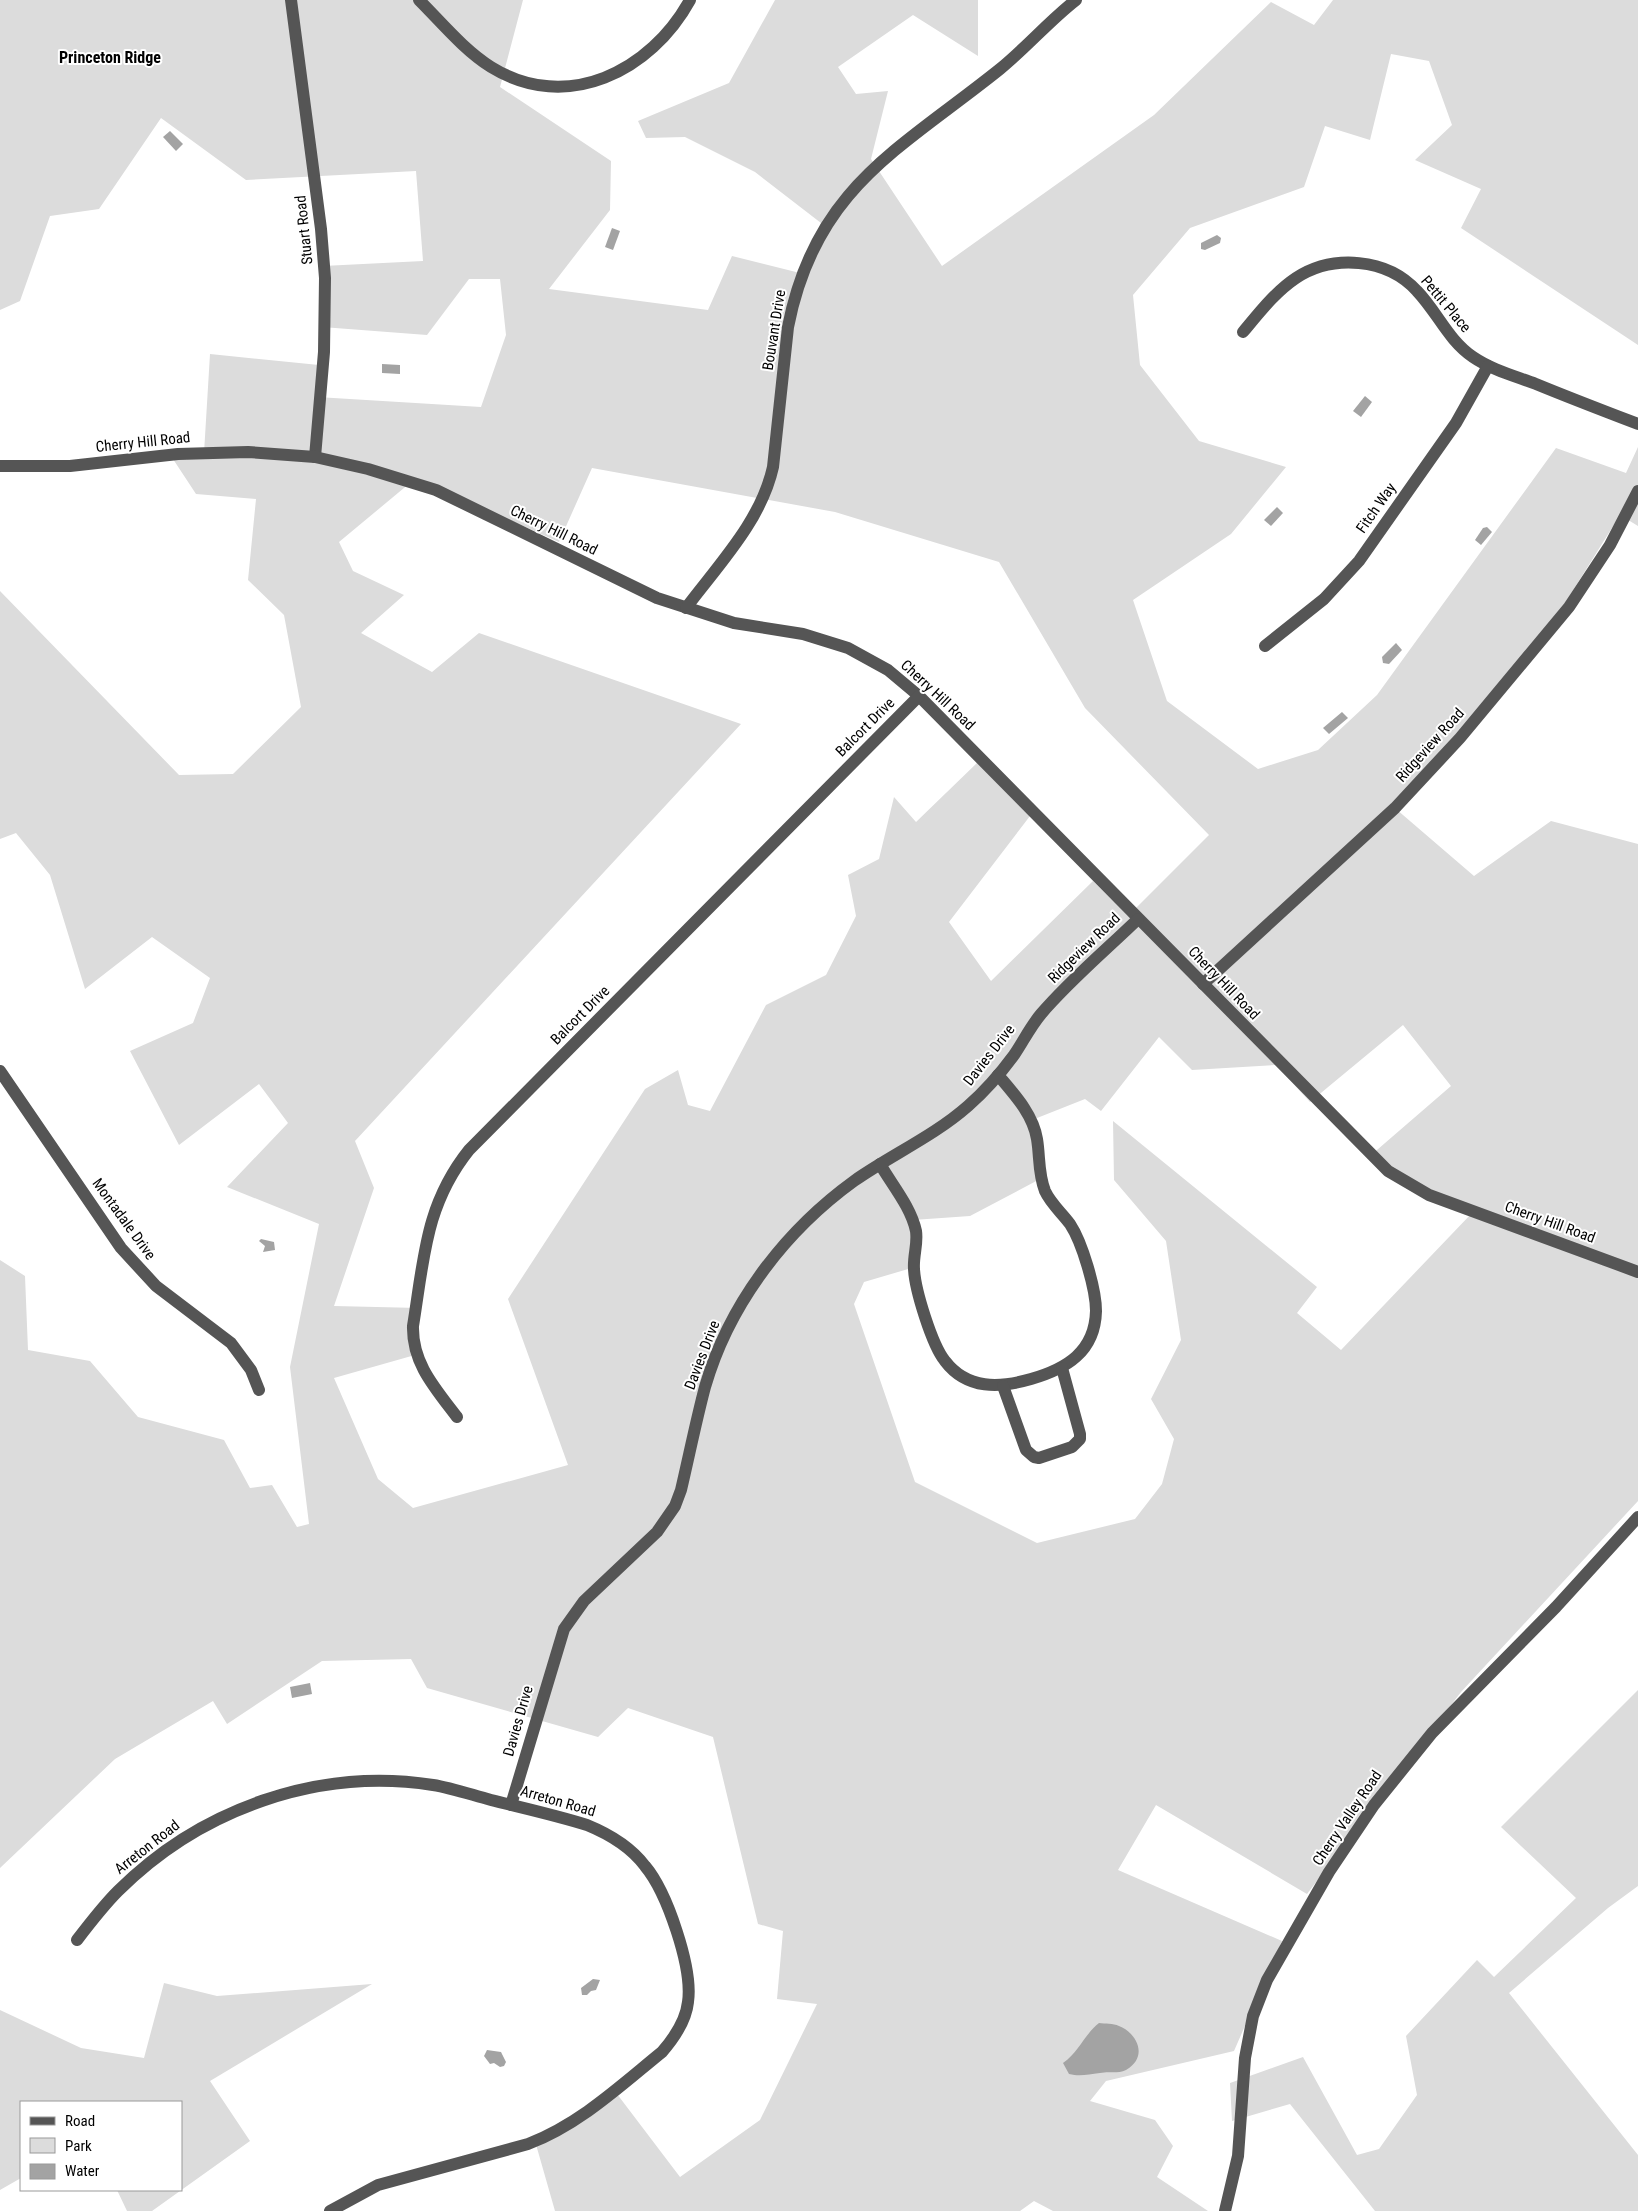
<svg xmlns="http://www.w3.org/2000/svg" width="1638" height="2211" viewBox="0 0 1638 2211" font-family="'Roboto Condensed',sans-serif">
  <rect width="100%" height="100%" fill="#fff"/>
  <g fill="#dcdcdc" fill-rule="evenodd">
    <path d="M0 0H523L500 87 611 161 610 210 549 289 708 310 732 256 800 273 821 223 755 172 685 137 646 138 638 121 729 83 775 0H978V56L913 15 838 67 856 94 888 91 871 159 942 266 1154 115 1271 2 1314 25 1333 0H1638V345L1461 228 1481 189 1415 160 1452 125 1429 61 1391 54 1370 140 1325 126 1304 187 1190 228 1133 295 1140 365 1199 441 1286 467 1231 534 1133 600 1167 701 1258 769 1318 750 1377 695 1556 448 1626 473 1638 447V526L1620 515 1532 656 1396 809 1474 876 1551 821 1638 844V1501L1461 1692 1307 1894 1156 1805 1118 1870 1282 1941 1234 2051 1106 2081 1090 2101 1155 2120 1173 2146 1157 2177 1208 2211H1053L1034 2201 1020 2211H555L535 2141 614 2090 680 2177 760 2120 817 2004 777 1999 783 1931 758 1924 713 1737 628 1708 598 1737 427 1688 411 1659 322 1661 227 1724 213 1701 115 1759 0 1868V1260L25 1276 28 1350 90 1361 138 1417 224 1440 250 1488 272 1485 297 1527 309 1524 290 1367 319 1224 227 1187 288 1123 259 1084 179 1145 130 1051 193 1023 210 978 152 937 85 989 50 875 16 833 0 839V591L179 775 233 774 301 707 284 615 248 580 256 499 196 494 171 456 204 453 210 354 319 365 317 397 481 407 506 335 500 279H469L427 335 322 327 323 266 423 261 416 171 246 180 161 118 99 209 50 216 20 301 0 310ZM592 468 835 512 999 562 1085 708 1209 835 1128 916 1093 881 991 981 949 922 1030 816 978 762 916 822 894 797 879 859 848 875 856 916 826 975 766 1005 710 1111 688 1105 678 1070 645 1089 508 1299 568 1465 413 1508 378 1479 334 1378 415 1355 419 1308 334 1306 374 1188 355 1141 741 724 479 633 432 672 361 633 404 595 353 571 339 542 416 478 559 542ZM1403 1025 1451 1086 1370 1156 1472 1213 1341 1350 1297 1313 1317 1287 1113 1121 1114 1180 1166 1241 1181 1340 1151 1399 1174 1439 1162 1484 1135 1519 1037 1543 915 1482 854 1304 864 1282 915 1267 913 1220 970 1216 1040 1179 1032 1120 1085 1099 1101 1111 1159 1037 1192 1070 1276 1065 1310 1102Z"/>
    <path d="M1638 1690V1886L1608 1908 1509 1993 1638 2155V2211H1375L1290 2104 1232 2121 1230 2083 1303 2057 1357 2155 1379 2149 1417 2095 1406 2036 1477 1960 1494 1977 1576 1898 1501 1827Z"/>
    <path d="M164 1983 217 1996 372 1984 210 2081 250 2141 152 2211H127L117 2190H181V2102H21V2178L0 2190V2010L81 2048 144 2058Z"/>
  </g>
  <g fill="#a3a3a3">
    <path d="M170 131 183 144 176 151 163 137Z"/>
    <path d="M612 228 620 231 613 250 605 247Z"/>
    <path d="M1217 235 1221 238 1220 243 1205 250 1201 249V243Z"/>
    <path d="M382 364 400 365V374L382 373Z"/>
    <path d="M1365 396 1372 402 1361 417 1353 411Z"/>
    <path d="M1277 507 1283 513 1271 526 1264 520Z"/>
    <path d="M1487 527 1492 532 1481 545 1475 540 1483 528Z"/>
    <path d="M1396 643 1402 650 1389 664 1383 663 1382 657Z"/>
    <path d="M1342 712 1348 718 1329 734 1323 728Z"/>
    <path d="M261 1239 274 1242 275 1250 263 1252 265 1246 259 1241Z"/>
    <path d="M310 1683 312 1694 292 1698 290 1687Z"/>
    <path d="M593 1979 600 1980 596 1990 591 1991 587 1995H582L581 1988Z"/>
    <path d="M1099 2023C1105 2024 1113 2023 1119 2026 1137 2033 1149 2057 1126 2070 1118 2074 1108 2071 1100 2073 1088 2074 1081 2077 1069 2074L1063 2063C1079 2052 1084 2035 1099 2023Z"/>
    <path d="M487 2050 501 2052 506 2062 504 2066 500 2067 494 2063 490 2064 484 2056Z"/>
  </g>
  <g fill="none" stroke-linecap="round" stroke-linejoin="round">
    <g stroke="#555" stroke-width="12">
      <path d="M291 0 321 229 325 278 324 352 315 457"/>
      <path d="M419 0C442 23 464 50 491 67 567 114 651 71 690 0"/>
      <path d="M1243 332C1259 313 1275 292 1296 278 1333 254 1387 258 1417 291 1438 313 1448 340 1473 357 1492 370 1515 376 1536 384 1570 398 1604 411 1638 424"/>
      <path d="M0 466H70L178 454 248 452 315 457 368 469 436 490 657 598 734 623 803 634 848 648 888 670 919 696 1388 1171 1429 1195 1638 1272"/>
      <path d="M686 608C719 564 761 521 773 467L788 327C815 188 899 150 1000 69 1027 47 1049 21 1076 0"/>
      <path d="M1265 646 1324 599 1359 561 1456 423 1488 366"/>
      <path d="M1203 984 1395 808 1460 738 1569 607 1610 545 1638 491"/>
      <path d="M0 1071 121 1248 156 1286 231 1343 251 1370 259 1390"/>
      <path d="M880 1164C892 1185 911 1207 916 1231 918 1244 913 1256 914 1269 915 1290 932 1345 945 1361 967 1390 1000 1388 1031 1379 1066 1369 1095 1352 1096 1311 1096 1289 1082 1242 1070 1224 1062 1213 1051 1204 1045 1191 1038 1173 1040 1157 1037 1139 1033 1114 1014 1094 998 1075"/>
      <path d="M1003 1386 1026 1450 1034 1457 1039 1458 1072 1447 1080 1439V1434L1062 1368"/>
      <path d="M457 1417C435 1388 412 1363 413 1326 424 1259 425 1205 469 1150L919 696"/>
      <path d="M511 1805 564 1629 584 1601 657 1532 675 1506 681 1490C689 1456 696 1421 705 1387 729 1304 785 1231 854 1181 891 1155 934 1136 968 1106 985 1091 1000 1074 1014 1055 1023 1042 1030 1027 1041 1014 1070 980 1106 950 1138 919"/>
      <path d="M77 1940C90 1923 103 1906 118 1891 200 1809 318 1767 433 1785 452 1788 472 1795 491 1800 523 1808 555 1815 587 1825 609 1834 630 1846 645 1866 667 1892 693 1968 688 2002 686 2021 675 2037 662 2052 620 2086 580 2124 528 2144L378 2185 330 2211"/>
      <path d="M1225 2211 1238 2156 1245 2058 1253 2016 1267 1980 1329 1872 1374 1805 1432 1733 1556 1607 1638 1517"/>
    </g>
  </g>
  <g text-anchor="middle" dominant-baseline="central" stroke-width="4" stroke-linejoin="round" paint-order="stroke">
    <g font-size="15" fill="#000" stroke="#fff">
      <text transform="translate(304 230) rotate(-96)">Stuart Road</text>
      <text transform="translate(1446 304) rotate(50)">Pettit Place</text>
      <text transform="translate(774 330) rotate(-81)">Bouvant Drive</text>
      <text transform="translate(143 442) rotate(-6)">Cherry Hill Road</text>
      <text transform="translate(1376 508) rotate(-55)">Fitch Way</text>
      <text transform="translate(554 530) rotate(26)">Cherry Hill Road</text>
      <text transform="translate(938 695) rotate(43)">Cherry Hill Road</text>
      <text transform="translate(865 727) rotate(-45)">Balcort Drive</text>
      <text transform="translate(1430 745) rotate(-48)">Ridgeview Road</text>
      <text transform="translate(1084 948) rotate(-44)">Ridgeview Road</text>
      <text transform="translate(1224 983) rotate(46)">Cherry Hill Road</text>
      <text transform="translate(580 1015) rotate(-45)">Balcort Drive</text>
      <text transform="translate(989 1055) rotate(-52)">Davies Drive</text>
      <text transform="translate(124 1219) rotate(54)">Montadale Drive</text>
      <text transform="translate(1550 1222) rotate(20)">Cherry Hill Road</text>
      <text transform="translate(702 1355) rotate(-69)">Davies Drive</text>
      <text transform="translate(518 1721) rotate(-74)">Davies Drive</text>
      <text transform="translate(558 1801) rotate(16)">Arreton Road</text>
      <text transform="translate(1347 1818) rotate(-56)">Cherry Valley Road</text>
      <text transform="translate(147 1847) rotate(-38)">Arreton Road</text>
    </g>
    <g font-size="16" font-weight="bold" fill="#000" stroke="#fff">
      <text x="110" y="57">Princeton Ridge</text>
    </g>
  </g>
  <rect x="20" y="2101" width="162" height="90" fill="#ffffff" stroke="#999999"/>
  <rect x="30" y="2117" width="25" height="8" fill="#555555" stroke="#999999"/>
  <text x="65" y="2126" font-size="15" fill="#000000">Road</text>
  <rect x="30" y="2138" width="25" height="15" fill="#dcdcdc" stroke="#999999"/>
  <text x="65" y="2151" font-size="15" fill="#000000">Park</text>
  <rect x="30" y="2164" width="25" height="15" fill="#a3a3a3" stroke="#999999"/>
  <text x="65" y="2176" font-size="15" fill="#000000">Water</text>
</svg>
